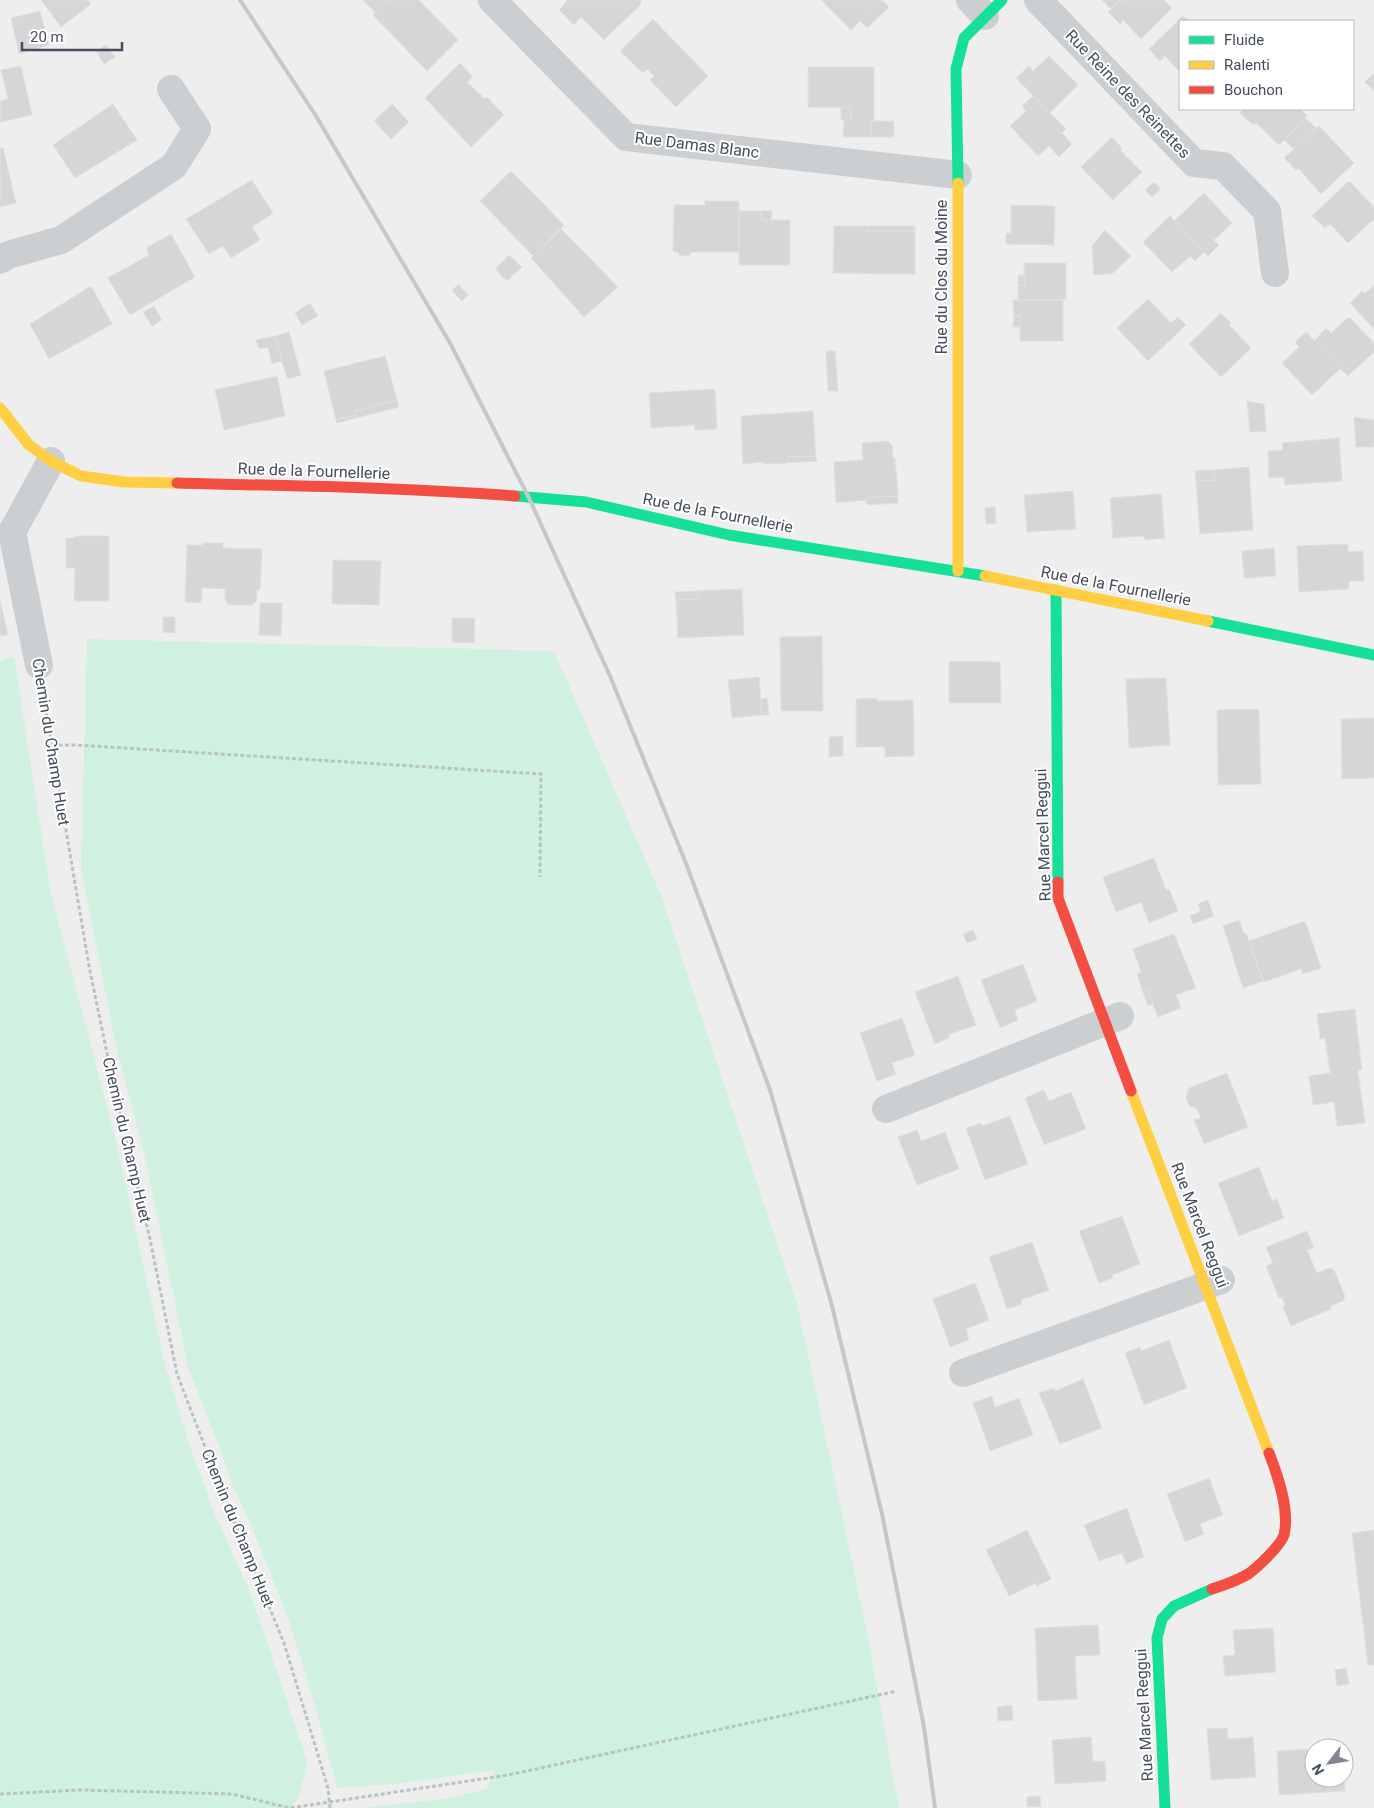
<svg xmlns="http://www.w3.org/2000/svg" width="1374" height="1808" viewBox="0 0 1374 1808" font-family="Roboto,sans-serif">
  <rect width="100%" height="100%" fill="#efeeee"/>
  <g fill="#d0f0e0">
    <path d="M87 639 554 651 660 893 797 1303 867 1632 899 1808H362L444 1799 487 1789 495 1770 395 1784 337 1788 314 1702 288 1618 251 1524 234 1489 220 1449 188 1367 146 1161 115 1042 81 869Z"/>
    <path d="M14 656 50 889 117 1145 165 1364 189 1443 213 1510 250 1592 308 1764 298 1798 290 1808H0V661Z"/>
  </g>
  <g fill="#d6d6d9" stroke="#e0e0e1">
    <path d="M41 0H88L91 4 61 27Z"/>
    <path d="M363 0H389L376 13Z"/>
    <path d="M389 0H419L458 40 427 71 373 15Z"/>
    <path d="M568 0H641V4L604 40 581 17 574 25 559 10Z"/>
    <path d="M821 0H882L851 30Z"/>
    <path d="M882 0 889 7 867 28 860 21Z"/>
    <path d="M1102 0H1121L1111 9Z"/>
    <path d="M1121 0H1164L1172 8 1141 39 1123 20 1120 24 1108 12Z"/>
    <path d="M40 11 49 45 19 54 11 18Z"/>
    <path d="M1183 16 1188 21H1180V72L1165 56 1160 61 1149 49Z"/>
    <path d="M653 19 708 76 676 107 650 80 654 76 647 69 643 73 620 51Z"/>
    <path d="M106 45 115 57 104 64 96 51Z"/>
    <path d="M1049 56 1078 85 1050 113 1016 78 1029 66 1033 71Z"/>
    <path d="M460 63 473 77 467 82 485 99 487 97 504 115 471 147 425 98Z"/>
    <path d="M21 66 32 115 0 122V101L8 99 1 70Z"/>
    <path d="M808 67H874V120L871 121V137H843L844 120H851V108L808 107Z"/>
    <path d="M1374 73V91L1365 82Z"/>
    <path d="M1033 96 1066 129 1062 133 1072 144 1059 157 1049 146 1038 156 1010 126 1026 111 1022 106Z"/>
    <path d="M113 104 137 140 75 178 53 145Z"/>
    <path d="M392 104 409 122 391 139 374 121Z"/>
    <path d="M841 107 851 108V120H841Z"/>
    <path d="M1244 109H1300L1307 116 1279 145 1256 123 1253 125 1240 113Z"/>
    <path d="M1305 118 1316 128 1294 149 1284 140Z"/>
    <rect x="871" y="121" width="23" height="16"/>
    <path d="M1319 126 1354 163 1321 194 1298 168 1296 170 1284 158Z"/>
    <path d="M1112 137 1122 148 1120 150 1142 172 1113 200 1081 167Z"/>
    <path d="M0 148H3L16 203 0 207Z"/>
    <path d="M511 171 564 225 533 256 480 201Z"/>
    <path d="M252 180 273 213 252 227 260 240 231 258 223 246 209 254 186 219Z"/>
    <path d="M1349 181 1374 207V219L1348 243 1330 224 1325 228 1312 216Z"/>
    <path d="M1154 182 1161 189 1152 197 1145 190Z"/>
    <path d="M1204 193 1232 223 1214 240 1219 245 1208 256 1174 221Z"/>
    <path d="M705 201H739V252H691L689 256 680 255 677 252 673 251 674 205H705Z"/>
    <path d="M1011 205 1055 206 1054 245 1006 244V233H1011Z"/>
    <path d="M739 211H761V220H790V265H739Z"/>
    <path d="M761 211H772L771 220H761Z"/>
    <path d="M1170 216 1204 252 1195 261 1190 256 1172 272 1143 242Z"/>
    <path d="M834 226H867L868 231H915V274L833 273Z"/>
    <path d="M867 226H915V231H868Z"/>
    <path d="M561 229 618 287 584 317 531 258Z"/>
    <path d="M1105 230 1131 256 1113 273 1094 275 1092 246Z"/>
    <path d="M171 234 195 277 130 315 108 278 149 255 146 248Z"/>
    <path d="M509 255 522 267 507 281 495 269Z"/>
    <path d="M1024 263H1066V299L1018 300V285H1024Z"/>
    <rect x="1018" y="275" width="6" height="10"/>
    <path d="M458 284 468 295 462 301 452 291Z"/>
    <path d="M1374 285V329L1350 303 1362 291 1364 294Z"/>
    <path d="M91 286 112 324 49 359 30 324Z"/>
    <path d="M1148 299 1171 323 1178 317 1186 325 1148 361 1117 328Z"/>
    <path d="M1013 300H1063V341H1020V316H1014Z"/>
    <path d="M310 303 318 316 302 325 295 313Z"/>
    <path d="M154 306 162 320 152 326 143 312Z"/>
    <path d="M1221 313 1231 323 1229 325 1251 348 1221 377 1189 344Z"/>
    <path d="M1014 316H1020V327H1013Z"/>
    <path d="M1349 317 1374 343V352L1348 376 1314 341 1326 328 1331 333Z"/>
    <path d="M289 332 301 375 287 379 275 336Z"/>
    <path d="M1306 332 1341 368 1312 395 1282 363 1299 347 1295 342Z"/>
    <path d="M275 336 282 361 272 364 268 347 259 349 256 340Z"/>
    <path d="M826 351H835L838 391H828Z"/>
    <path d="M385 356 397 400 356 411 357 415 336 420 324 371Z"/>
    <path d="M277 376 285 416 224 430 215 390Z"/>
    <path d="M715 389 717 429 695 430 694 425 651 428 649 393Z"/>
    <path d="M397 400 399 407 337 423 336 420 357 415 356 411Z"/>
    <path d="M1247 401 1264 404 1266 431 1250 432Z"/>
    <path d="M813 411 816 456 788 457V463L764 464V462L743 464 741 416Z"/>
    <path d="M1354 417 1374 420V447H1356Z"/>
    <path d="M1339 438 1342 481 1285 485 1284 477 1269 478 1268 451 1283 450 1282 443Z"/>
    <path d="M887 441 892 445 893 458H895L898 496 866 498 867 500 836 503 834 462 863 460 862 443Z"/>
    <path d="M816 456 817 461 788 463V457Z"/>
    <path d="M1249 467 1253 530 1200 534 1196 481 1215 480 1214 470Z"/>
    <path d="M1214 470 1215 480 1196 481 1195 471Z"/>
    <path d="M1073 491 1076 529 1027 532 1024 495Z"/>
    <path d="M1161 494 1165 538 1145 540 1144 536 1113 538 1110 498Z"/>
    <path d="M898 496V503L867 505 866 498Z"/>
    <path d="M995 507 996 523 986 524 985 508Z"/>
    <path d="M75 536H109V601H74L75 568H66V538H75Z"/>
    <path d="M202 543H223V548L262 549 260 590H257L256 601 252 605H229L225 600V589L202 588 201 603 185 602 187 545H202Z"/>
    <path d="M1348 544V552L1363 551 1364 581H1349V589L1299 592 1297 546Z"/>
    <path d="M1274 548 1276 576 1244 578 1242 551Z"/>
    <path d="M333 560 381 561 379 605 332 604Z"/>
    <path d="M742 589 744 635 678 638 676 600 698 599V591Z"/>
    <path d="M698 591V599L676 600 675 592Z"/>
    <path d="M0 600 8 635 0 636Z"/>
    <path d="M260 603H282L281 636 259 635Z"/>
    <path d="M163 617H175V633L163 632Z"/>
    <path d="M452 618H475L474 643 452 642Z"/>
    <path d="M822 636 823 711H781L780 637Z"/>
    <path d="M949 661 1000 662 1001 703H949Z"/>
    <path d="M759 677 762 715 732 718 728 680Z"/>
    <path d="M1166 678 1170 745 1129 748 1126 679Z"/>
    <path d="M767 698 769 715H762L761 699Z"/>
    <path d="M877 698V701L913 700 914 756 885 757V747H856V699Z"/>
    <path d="M1259 709 1261 784 1218 785 1217 710Z"/>
    <path d="M1374 718V778L1342 779 1341 719Z"/>
    <path d="M843 736V756L829 757V737Z"/>
    <path d="M1154 858 1166 890 1169 889 1178 911 1149 923 1141 902 1116 912 1103 877Z"/>
    <path d="M1208 900 1214 916 1193 924 1190 916 1201 911 1198 904Z"/>
    <path d="M1239 920 1244 934 1246 933 1263 981 1243 988 1223 926Z"/>
    <path d="M1305 921 1321 968 1303 974 1301 969 1264 982 1249 941Z"/>
    <path d="M973 930 977 939 967 943 963 934Z"/>
    <path d="M1174 934 1196 988 1176 995 1181 1008 1158 1017 1148 991 1143 992 1137 974 1141 972 1133 949Z"/>
    <path d="M1023 964 1037 1001 1015 1010 1018 1020 1000 1028 981 980Z"/>
    <path d="M958 976 976 1025 948 1035 949 1038 935 1044 915 992Z"/>
    <path d="M1148 991 1153 1004 1148 1006 1143 992Z"/>
    <path d="M1355 1009 1362 1070 1358 1071 1365 1123 1337 1126 1334 1102 1313 1105 1309 1076 1330 1073 1325 1038 1320 1039 1317 1014Z"/>
    <path d="M902 1018 915 1055 892 1063 896 1074 877 1081 860 1033Z"/>
    <path d="M1227 1073 1248 1127 1204 1144 1194 1120 1201 1118 1197 1109 1189 1105 1186 1096 1189 1088Z"/>
    <path d="M1044 1090 1049 1101 1071 1092 1086 1129 1044 1145 1025 1098Z"/>
    <path d="M1010 1116 1028 1164 985 1180 966 1128 981 1123 982 1126Z"/>
    <path d="M917 1130 921 1141 945 1132 959 1169 917 1185 898 1137Z"/>
    <path d="M1259 1167 1272 1201 1277 1199 1284 1218 1239 1236 1218 1183Z"/>
    <path d="M1122 1216 1140 1264 1112 1275 1113 1278 1099 1283 1079 1231Z"/>
    <path d="M1307 1231 1314 1248 1307 1250 1317 1273 1329 1268 1334 1270 1345 1296 1343 1301 1330 1306 1331 1309 1291 1326 1283 1307 1285 1306 1282 1297 1279 1298 1266 1266 1273 1263 1266 1247Z"/>
    <path d="M1032 1242 1049 1290 1021 1300 1022 1304 1007 1309 989 1257Z"/>
    <path d="M975 1283 989 1320 966 1329 969 1340 950 1347 933 1299Z"/>
    <path d="M1169 1340 1187 1388 1144 1405 1125 1353 1140 1347 1141 1351Z"/>
    <path d="M1083 1379 1102 1428 1060 1444 1039 1393 1054 1388 1055 1391Z"/>
    <path d="M992 1396 995 1407 1019 1398 1033 1435 990 1451 973 1403Z"/>
    <path d="M1209 1478 1223 1515 1200 1524 1204 1534 1185 1542 1167 1494Z"/>
    <path d="M1127 1508 1144 1557 1126 1564 1122 1553 1099 1561 1084 1525Z"/>
    <path d="M1027 1530 1051 1579 1037 1586 1036 1583 1009 1596 986 1550Z"/>
    <path d="M1374 1530V1665H1368L1352 1533Z"/>
    <path d="M1098 1625 1100 1655 1075 1656 1077 1699 1038 1701 1035 1628Z"/>
    <path d="M1273 1628 1276 1672 1225 1676 1223 1656 1235 1655 1233 1630Z"/>
    <path d="M1346 1668 1349 1684 1337 1686 1335 1670Z"/>
    <path d="M1012 1705 1013 1720 998 1721 997 1707Z"/>
    <path d="M1227 1728 1228 1739 1253 1737 1256 1777 1211 1780 1207 1729Z"/>
    <path d="M1091 1737 1093 1762 1105 1761 1106 1781 1055 1784 1052 1740Z"/>
    <path d="M1314 1749V1778H1344V1773L1345 1791 1279 1795 1277 1751Z"/>
    <path d="M1040 1796 1041 1806 1027 1807V1797Z"/>
  </g>
  <g fill="none" stroke-linecap="round" stroke-linejoin="round">
    <g stroke="#b7c4c2" stroke-width="3" stroke-dasharray="4 2.5" stroke-linecap="butt">
      <path d="M43 694 89 966 115 1092 150 1239 177 1374 225 1499 284 1643 328 1788 330 1808"/>
      <path d="M52 745H76L541 774 540 877"/>
      <path d="M0 1794 80 1790 232 1794 290 1808 508 1775 897 1691"/>
    </g>
    <g stroke="#cccfd2" stroke-width="28">
      <path d="M492 0 626 137 958 175"/>
      <path d="M970 0 985 16"/>
      <path d="M1038 0 1194 163 1223 166 1267 211 1275 273"/>
      <path d="M0 260 8 255 61 240 174 166 197 129 171 89"/>
      <path d="M39 665 12 532 51 461"/>
      <path d="M886 1109 1120 1016"/>
      <path d="M963 1373 1221 1280"/>
    </g>
    <g stroke="#16e098" stroke-width="11">
      <path d="M958 183 956 69 964 38 1002 0"/>
      <path d="M515 496 586 502 729 535 985 576"/>
      <path d="M1056 590 1058 882"/>
      <path d="M1208 621 1374 655"/>
      <path d="M1165 1808 1157 1638 1162 1619 1174 1606 1212 1589"/>
    </g>
    <g stroke="#ffcf43" stroke-width="11">
      <path d="M958 183V571"/>
      <path d="M0 408 29 445 51 461 81 476 124 482 177 483"/>
      <path d="M985 576 1208 621"/>
      <path d="M1131 1091 1269 1453"/>
    </g>
    <g stroke="#f24e42" stroke-width="11">
      <path d="M177 483C289 486 402 487 515 496"/>
      <path d="M1058 882V898L1131 1091"/>
      <path d="M1212 1589C1224 1585 1237 1581 1248 1574 1257 1568 1281 1545 1284 1535 1290 1510 1278 1476 1269 1453"/>
    </g>
    <path stroke="#c5c7ca" stroke-width="4" d="M240 0 316 116 450 343 529 498 610 676 687 866 770 1090 831 1302 882 1514 924 1727 935 1808"/>
  </g>
  <g text-anchor="middle" dominant-baseline="central" stroke-width="4" stroke-linejoin="round" paint-order="stroke">
    <g font-size="16" fill="#444e5c" stroke="#fff">
      <text transform="translate(1128 94) rotate(46)">Rue Reine des Reinettes</text>
      <text transform="translate(697 145) rotate(7)">Rue Damas Blanc</text>
      <text transform="translate(941 277) rotate(-90)">Rue du Clos du Moine</text>
      <text transform="translate(314 471) rotate(2)">Rue de la Fournellerie</text>
      <text transform="translate(718 513) rotate(11)">Rue de la Fournellerie</text>
      <text transform="translate(1116 586) rotate(11)">Rue de la Fournellerie</text>
      <text transform="translate(51 742) rotate(81)">Chemin du Champ Huet</text>
      <text transform="translate(1043 835) rotate(-92)">Rue Marcel Reggui</text>
      <text transform="translate(127 1140) rotate(77)">Chemin du Champ Huet</text>
      <text transform="translate(1200 1225) rotate(69)">Rue Marcel Reggui</text>
      <text transform="translate(238 1528) rotate(68)">Chemin du Champ Huet</text>
      <text transform="translate(1144 1715) rotate(-93)">Rue Marcel Reggui</text>
    </g>
  </g>
  <rect x="1179" y="20" width="175" height="90" fill="#ffffff" stroke="#b4b8be"/>
  <rect x="1189" y="36" width="25" height="8" fill="#16e098" stroke="#b4b8be"/>
  <text x="1224" y="45" font-size="15" fill="#444e5c">Fluide</text>
  <rect x="1189" y="61" width="25" height="8" fill="#ffcf43" stroke="#b4b8be"/>
  <text x="1224" y="70" font-size="15" fill="#444e5c">Ralenti</text>
  <rect x="1189" y="86" width="25" height="8" fill="#f24e42" stroke="#b4b8be"/>
  <text x="1224" y="95" font-size="15" fill="#444e5c">Bouchon</text>
  <g transform="translate(1329 1763) rotate(239)"><circle r="24" fill="#ffffff" stroke="#b4b8be"/>
  <path d="M0-4L9 19L0 12L-9 19Z" fill="#80868f"/>
  <text y="-8" font-size="14" font-weight="bold" text-anchor="middle" fill="#444e5c">N</text>
  </g>
  <path d="M22 42v8h100v-8" fill="none" stroke="#444e5c" stroke-width="2.5"/>
  <text x="30" y="42" font-size="15" fill="#444e5c" stroke="#ffffff" stroke-width="4" paint-order="stroke">20 m</text>
</svg>
